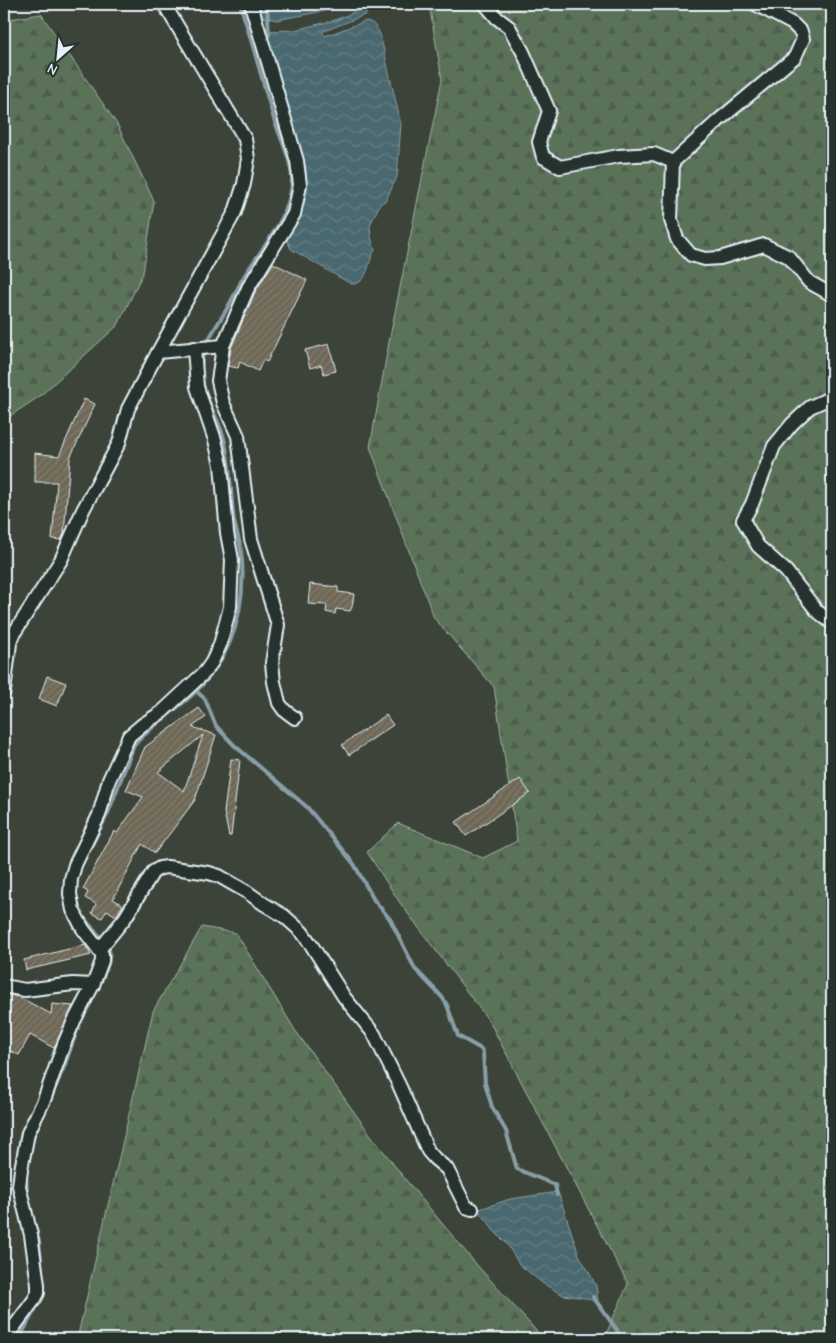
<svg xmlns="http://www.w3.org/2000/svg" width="836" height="1343" viewBox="0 0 836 1343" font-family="'Comic Neue',sans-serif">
  <defs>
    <pattern id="forest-firs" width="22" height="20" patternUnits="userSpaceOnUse" patternTransform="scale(1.25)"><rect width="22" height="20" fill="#5a7358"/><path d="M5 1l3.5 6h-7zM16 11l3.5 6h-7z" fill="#4f5b50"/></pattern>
    <pattern id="water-waves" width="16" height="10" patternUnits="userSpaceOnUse" patternTransform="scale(1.25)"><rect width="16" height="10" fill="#49686f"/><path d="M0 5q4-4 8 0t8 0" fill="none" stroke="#637e84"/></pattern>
    <pattern id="building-hatch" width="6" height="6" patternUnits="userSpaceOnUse" patternTransform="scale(1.25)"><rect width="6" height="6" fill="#6e6756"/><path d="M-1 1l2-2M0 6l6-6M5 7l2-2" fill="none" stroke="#837d6f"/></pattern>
  </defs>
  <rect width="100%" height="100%" fill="#3c4339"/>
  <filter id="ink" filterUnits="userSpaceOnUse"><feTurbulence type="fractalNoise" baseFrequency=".02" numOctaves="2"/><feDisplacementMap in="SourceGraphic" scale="10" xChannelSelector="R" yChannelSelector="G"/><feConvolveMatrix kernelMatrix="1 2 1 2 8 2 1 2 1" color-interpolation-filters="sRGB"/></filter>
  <g filter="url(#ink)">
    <g fill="url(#forest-firs)" stroke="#a1b2a8">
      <path d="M429 4H832V1339H604L628 1284 489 1021 400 903 367 852 398 823 483 858 517 841 494 687 434 618 370 447 389 342 442 79Z"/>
      <path d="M41 14 117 124 154 201 143 273 118 325 40 396 4 420V20Z"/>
      <path d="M202 927 236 933 295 1030 370 1134 405 1179 476 1264 540 1335 566 1339H77L153 1011Z"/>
    </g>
    <g fill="url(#water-waves)" stroke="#899fa6">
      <path d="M257 4H345L334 9 277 20 263 17Z"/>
      <path d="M365 8 367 14 322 32 325 36 366 21C374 22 376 27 380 34L401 124 397 177 386 200 380 204 370 225 371 237 375 250C367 262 369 285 351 284L291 249 287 240 304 205 307 188 306 168 283 100 265 31 294 30 332 21Z"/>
      <path d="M558 1192 579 1255 590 1274 596 1286 598 1301H594L585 1298 563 1295 542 1283 519 1264 507 1244 493 1230 489 1223 479 1212 480 1209 510 1199Z"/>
    </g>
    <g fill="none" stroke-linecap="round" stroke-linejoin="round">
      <g stroke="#899fa6" stroke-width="4">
        <path d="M267 4 269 35"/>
        <path d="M216 667C239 635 246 589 241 551 240 541 236 531 234 521 230 492 231 463 223 435 216 414 201 392 201 370 202 345 213 332 225 312 232 301 237 289 243 278 261 249 293 215 292 178 291 158 279 135 273 116 262 79 252 41 240 4"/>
        <path d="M195 690 205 699 216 726 234 745 307 807 354 864 374 900 390 919 415 969 442 997 447 1005 458 1036 481 1049 483 1053 485 1083 492 1107 506 1131 517 1169 555 1185 557 1195"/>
        <path d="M86 856 108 813 134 745C157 719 190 703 211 674"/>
        <path d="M83 917 103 940"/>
        <path d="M101 980C107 968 112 958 108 945"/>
        <path d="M43 1116 64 1067 78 1027"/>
        <path d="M26 1175 27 1195"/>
        <path d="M36 1231 39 1242 44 1288"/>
        <path d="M593 1297 617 1330 620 1339"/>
        <path d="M19 1339 39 1302"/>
      </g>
    </g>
    <g fill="url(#building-hatch)" stroke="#e8f1f8" fill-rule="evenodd">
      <path d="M273 263 307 280 267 362 263 360 258 371 240 362 238 368 228 366 231 348 255 292Z"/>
      <path d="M329 344 336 371 324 374 321 365 310 368 305 350Z"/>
      <path d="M84 399 95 404 70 458 64 534 61 540 52 539 57 482H35V453L59 456Z"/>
      <path d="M310 584 338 587V592L354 594 352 607 350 611 336 609 335 614 326 612 327 605 308 604Z"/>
      <path d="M47 676 66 683 57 706 39 699Z"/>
      <path d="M199 708 206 717 192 727 216 735 195 800 155 853 142 844 113 899 123 905 116 916 107 910 102 918 92 913 96 904 85 898 88 892 83 889 114 831 117 833 143 797 126 790 145 747ZM203 735 184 791 158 772Z"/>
      <path d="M386 715 393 725 349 755 342 745Z"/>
      <path d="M231 759 240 760 231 836H229L224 812Z"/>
      <path d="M520 779 530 793 466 836 456 822Z"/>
      <path d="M85 945 91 955 26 970 24 960Z"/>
      <path d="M4 994 19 997 51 1014 52 1004 73 1006 54 1048 30 1035 19 1055 4 1048Z"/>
    </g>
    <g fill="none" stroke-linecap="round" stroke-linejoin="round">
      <defs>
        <g id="minor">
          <path d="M251 4 297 161 300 185 294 214 248 288 223 346 218 381 223 403 238 436 251 539 278 625 272 663 274 682 279 703 284 710 295 718"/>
          <path d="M485 4 497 18 509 27 523 52 549 111 539 142 543 157 560 167 619 156 654 154 673 162"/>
          <path d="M755 4 793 24 801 32 803 39 795 57 719 120 673 162 671 220 677 239 691 255 705 259 720 258 764 245 789 257 809 282 832 295"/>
          <path d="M158 352 223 346"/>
          <path d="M832 397 810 407 792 424 774 446 752 504 743 520 758 546 786 571 817 611 832 623"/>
          <path d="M4 691 10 643 16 630 61 560 83 510 119 443 128 409 158 352 235 212 244 184 248 159 245 139 164 4"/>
          <path d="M99 950 83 929 73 910 70 894 71 879 75 865 99 815 109 780 129 736 142 725 162 712 205 672 212 662 220 645 230 607 232 560 227 533 221 465 215 440 197 387 194 348"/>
          <path d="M4 986 25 990 73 984 93 985"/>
          <path d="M5 1339 34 1300 38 1293V1285L31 1235 19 1186 21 1170 28 1133 44 1100 64 1044 74 1021 93 985 102 961V954L99 950 125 918 153 872 160 868 167 867 209 873 219 876 247 892 264 904 284 916 302 932 312 946 344 997 374 1034 400 1087 428 1151 435 1159 447 1169 466 1207 472 1209"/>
        </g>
      </defs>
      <use href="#minor" stroke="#e8f1f8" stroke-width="16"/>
      <use href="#minor" stroke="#26332d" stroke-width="12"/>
    </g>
  </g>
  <rect width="836" height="1343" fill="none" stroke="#26332d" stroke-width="20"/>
  <rect x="10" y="10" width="816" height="1323" fill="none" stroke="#e8f1f8" stroke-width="2" filter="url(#ink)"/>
  <g transform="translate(58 58) rotate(207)" stroke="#26332d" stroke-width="4" paint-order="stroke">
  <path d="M0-4L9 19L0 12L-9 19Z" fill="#e8f1f8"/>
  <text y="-8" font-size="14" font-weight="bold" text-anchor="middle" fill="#e8f1f8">N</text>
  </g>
</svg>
